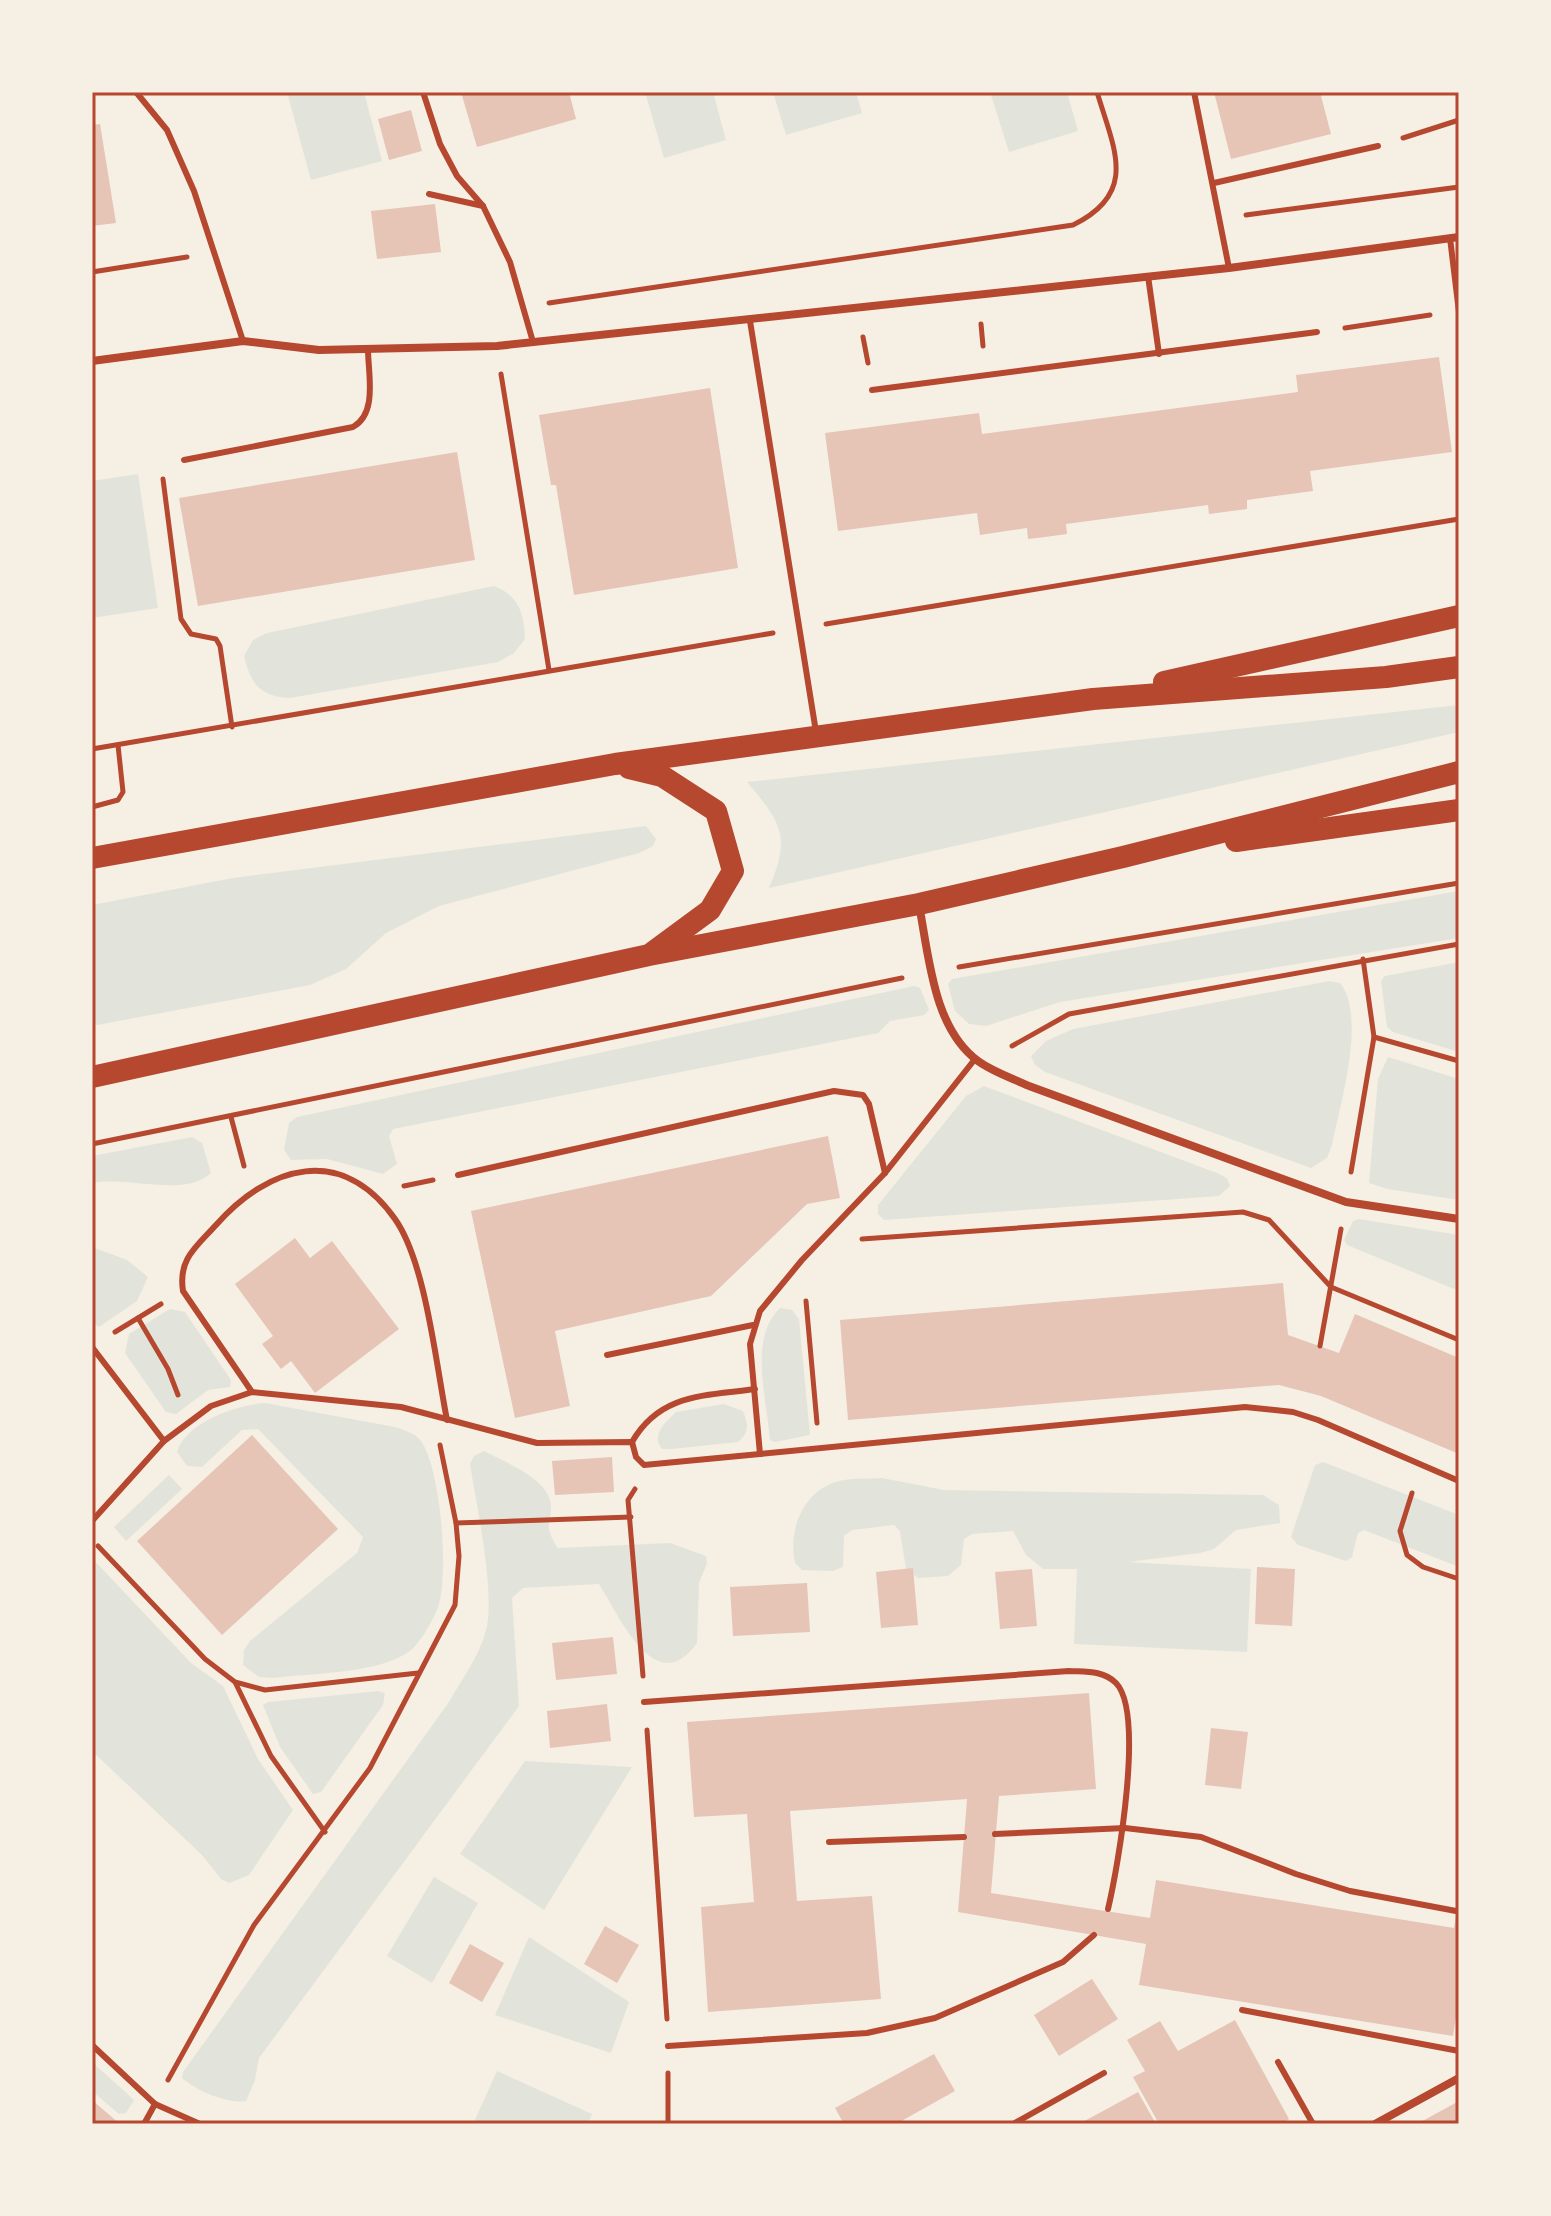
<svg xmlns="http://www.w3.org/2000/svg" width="1551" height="2216" viewBox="0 0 1551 2216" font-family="Arial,sans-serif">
  <rect width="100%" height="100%" fill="#f6efe4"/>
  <g fill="#e2e4dc">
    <path d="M287 92H364L382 161 311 180Z"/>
    <path d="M645 92H713L726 140 664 158Z"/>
    <path d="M773 92H856L862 113 786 135Z"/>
    <path d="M990 92H1067L1078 131 1009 152Z"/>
    <path d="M138 474 158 608 92 618V481Z"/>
    <path d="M494 586C519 596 524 613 525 639L514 653 498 662 290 698C260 697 251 684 244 656L253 640 267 633Z"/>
    <path d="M1459 705V732L769 888C791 837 782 823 747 782Z"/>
    <path d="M646 826 656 839 653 846 639 853 439 906 386 933 346 969 310 985 92 1026V905L233 878Z"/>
    <path d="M1459 891V938L1060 1002 986 1026 969 1024 955 1011 948 984 952 979Z"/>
    <path d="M1459 962V1052L1393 1032 1387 1027 1381 981 1385 976Z"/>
    <path d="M1330 981 1340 983C1367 1016 1340 1105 1332 1145L1327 1158 1311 1168 1045 1072 1035 1065 1031 1056 1046 1041 1073 1029Z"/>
    <path d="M914 986 920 988 929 1010 924 1015 890 1021 878 1033 393 1129 389 1136 397 1164 383 1174 327 1159 291 1160 284 1150 289 1123 297 1117Z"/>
    <path d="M1388 1057 1459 1079V1200L1387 1189 1369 1183 1378 1079Z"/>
    <path d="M984 1086 1217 1173 1227 1178 1230 1186 1219 1196 884 1220 878 1214V1205L966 1096Z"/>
    <path d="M192 1137 202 1143 211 1173C184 1198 131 1176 92 1183V1156Z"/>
    <path d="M1359 1219 1459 1235V1291L1347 1245 1344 1240 1353 1221Z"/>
    <path d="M92 1247 127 1260 148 1277 137 1301 99 1327 92 1322Z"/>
    <path d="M780 1308 792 1310 799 1319 810 1435 775 1442 770 1440C767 1400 748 1338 780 1308Z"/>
    <path d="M170 1309 185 1312 231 1380 230 1387 208 1390 176 1414 166 1412 125 1353 129 1334Z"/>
    <path d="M265 1403 395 1427C404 1430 415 1433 421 1441 441 1469 450 1579 437 1610 432 1622 420 1643 410 1651 379 1674 312 1673 273 1678L259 1677 243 1665 244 1650 250 1641 357 1553 363 1537 258 1429 242 1430 202 1467 187 1466 177 1452C186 1422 237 1405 265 1403Z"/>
    <path d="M724 1404 743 1411C748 1424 750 1432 738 1442L672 1449H662C651 1434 665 1423 676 1412Z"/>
    <path d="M484 1451C503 1461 544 1477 550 1500 555 1522 540 1522 558 1548L670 1543 706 1556 707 1563 699 1583 697 1643C656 1701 620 1617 599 1584L523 1588 512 1598 519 1706 259 2058 255 2080 246 2101C227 2104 197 2091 182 2078L183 2072 449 1702C462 1679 480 1655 486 1630 496 1596 476 1502 470 1464L474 1456Z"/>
    <path d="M1323 1462 1459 1515V1567L1364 1530 1358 1533 1352 1557 1346 1561 1298 1545 1291 1537 1315 1465Z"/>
    <path d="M169 1475 182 1489 126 1541 114 1527Z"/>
    <path d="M882 1478 944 1490 1263 1495 1279 1505 1280 1523 1236 1530 1214 1549 1200 1553 1128 1562 1251 1569 1247 1652 1074 1644 1077 1569H1043L1026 1555 1013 1531 972 1534 964 1539 961 1565 948 1576 918 1578 906 1569 900 1531 894 1525 852 1530 844 1536 843 1567 833 1571 802 1570 795 1563C787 1529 805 1486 844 1480 856 1478 869 1479 882 1478Z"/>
    <path d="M92 1558 191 1663 223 1686 258 1759 293 1810 249 1875 229 1883 221 1879 202 1855 92 1751Z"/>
    <path d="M378 1691 385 1693 383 1705 321 1792 313 1794 280 1747 263 1705 268 1702Z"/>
    <path d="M525 1761 632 1767 544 1910 460 1854Z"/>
    <path d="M434 1877 478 1903 432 1983 387 1956Z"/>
    <path d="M529 1937 629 2002 611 2053 495 2015Z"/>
    <path d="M92 2062 134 2100 126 2113 119 2114 92 2091Z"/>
    <path d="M497 2071 592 2114 588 2124H473Z"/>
  </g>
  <g fill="#e6c5b7">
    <path d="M461 92H569L576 119 477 147Z"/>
    <path d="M1214 92H1320L1331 134 1231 159Z"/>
    <path d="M411 110 422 151 389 160 378 119Z"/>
    <path d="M100 124 116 223 92 226V125Z"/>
    <path d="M435 204 441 252 377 259 371 211Z"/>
    <path d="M1439 357 1452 452 1310 471 1313 491 1247 500V509L1209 514 1208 505 1066 524 1067 534 1045 537 1028 539 1027 528 980 535 977 513 838 531 825 433 979 413 982 434 1298 392 1296 375Z"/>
    <path d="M710 388 738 568 574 595 556 485H551L539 415Z"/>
    <path d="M457 452 475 560 198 606 179 498Z"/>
    <path d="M828 1136 840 1198 807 1204 711 1296 555 1331 570 1406 515 1418 471 1211Z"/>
    <path d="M295 1238 310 1258 332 1241 399 1329 315 1393 291 1361 281 1369 262 1344 273 1336 235 1284Z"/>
    <path d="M1283 1283 1288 1335 1339 1353 1355 1314 1459 1358V1454L1321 1396 1279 1385 848 1420 840 1320Z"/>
    <path d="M252 1435 338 1529 222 1635 137 1541Z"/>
    <path d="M612 1457 614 1492 555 1495 552 1461Z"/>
    <path d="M1257 1567 1295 1569 1292 1626 1255 1624Z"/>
    <path d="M913 1568 918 1625 881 1628 876 1572Z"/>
    <path d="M1032 1569 1037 1626 1000 1629 995 1572Z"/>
    <path d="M807 1583 810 1632 733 1636 730 1587Z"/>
    <path d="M613 1637 617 1674 556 1680 552 1643Z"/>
    <path d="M1089 1693 1096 1789 999 1796 991 1893 1150 1918 1156 1880 1454 1928 1459 1902V1997L1453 2036 1139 1985 1146 1944 958 1912 967 1799 790 1811 797 1901 872 1896 881 1999 708 2012 701 1907 754 1902 747 1814 694 1817 687 1722Z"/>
    <path d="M607 1704 611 1741 550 1748 547 1711Z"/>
    <path d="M1211 1728 1248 1732 1241 1789 1205 1785Z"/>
    <path d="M605 1926 639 1945 617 1983 584 1964Z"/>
    <path d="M470 1944 504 1963 482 2002 449 1983Z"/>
    <path d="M1092 1979 1118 2019 1059 2056 1034 2015Z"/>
    <path d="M1235 2020 1289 2119 1281 2124H1159L1133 2077 1145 2071 1127 2040 1160 2021 1178 2051Z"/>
    <path d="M934 2054 955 2091 896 2124H844L835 2108Z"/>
    <path d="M1138 2092 1156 2124H1079Z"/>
    <path d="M92 2100 120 2124H92Z"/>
    <path d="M1459 2101V2124H1417Z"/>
  </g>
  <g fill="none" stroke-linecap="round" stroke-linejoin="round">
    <g stroke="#b5482f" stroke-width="5">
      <path d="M1403 138 1459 120"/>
      <path d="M1246 215 1459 187"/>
      <path d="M92 272 187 257"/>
      <path d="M549 303 1073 225C1139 193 1114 149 1097 92"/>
      <path d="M981 324 983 346"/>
      <path d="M1345 328 1430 315"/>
      <path d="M863 337 868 363"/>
      <path d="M501 374 549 670"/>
      <path d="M163 479 181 619 191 634 216 639 220 646 232 727"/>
      <path d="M826 624 1459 519"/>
      <path d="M92 749 773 633"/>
      <path d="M92 807 118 800 123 792 118 745"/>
      <path d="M959 967 1459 883"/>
      <path d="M1374 1037 1459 1061"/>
      <path d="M1012 1046 1069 1014 1459 944"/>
      <path d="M231 1117 244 1166"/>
      <path d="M92 1144 902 978"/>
      <path d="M1351 1172 1374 1037 1363 959"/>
      <path d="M404 1186 433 1180"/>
      <path d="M862 1239 1243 1212 1269 1220 1331 1287 1459 1340"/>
      <path d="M806 1301 817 1423"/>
      <path d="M138 1318 168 1369 178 1395"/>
      <path d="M115 1332 161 1304"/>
      <path d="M1320 1346 1341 1229"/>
      <path d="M635 1489 628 1500 643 1676"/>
      <path d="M1412 1493 1400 1531 1407 1555 1423 1567 1459 1579"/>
      <path d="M456 1523 631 1517"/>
      <path d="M98 1546 205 1659 235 1682 265 1690 418 1673"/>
      <path d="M235 1682 271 1756 325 1832"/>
      <path d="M647 1730 667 2019"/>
      <path d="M168 2080 254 1925 370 1768 455 1605 459 1556 456 1523 440 1445"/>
      <path d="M668 2124V2073"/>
    </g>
    <g stroke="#b5482f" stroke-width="6">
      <path d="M136 92 167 130 194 191 243 341"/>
      <path d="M423 92 440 144 457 176 483 206 510 262 533 342"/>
      <path d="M1194 92 1229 268"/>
      <path d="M1214 183 1378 146"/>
      <path d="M429 194 483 206"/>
      <path d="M1450 238 1459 312"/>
      <path d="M1148 276 1159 354"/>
      <path d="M750 321 816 732"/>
      <path d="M872 390 1317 332"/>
      <path d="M184 460 353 427C378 413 368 374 368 349"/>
      <path d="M975 1059 885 1173 802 1260 760 1311 750 1344 760 1454 1245 1407 1293 1412 1318 1420 1459 1481"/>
      <path d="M458 1175 834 1091 863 1095 869 1104 885 1173"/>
      <path d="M92 1347 164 1441 211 1406 252 1392 401 1407 537 1443 632 1442 636 1457 644 1465 760 1454"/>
      <path d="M607 1355 753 1325"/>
      <path d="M252 1392 183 1291C178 1259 196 1247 216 1225 269 1165 342 1144 395 1219 426 1263 436 1365 447 1420"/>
      <path d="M632 1442C660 1393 705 1396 755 1389"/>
      <path d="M92 1521 164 1441"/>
      <path d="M644 1702 1069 1671C1085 1672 1103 1670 1116 1683 1145 1713 1118 1867 1108 1909"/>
      <path d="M995 1834 1125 1828 1201 1837 1296 1874 1350 1891 1456 1911"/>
      <path d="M829 1842 964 1837"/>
      <path d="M1242 2010 1459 2051"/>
      <path d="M92 2045 155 2104 200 2124"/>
      <path d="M668 2046 867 2033 935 2018 1063 1962 1094 1935"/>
      <path d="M1278 2062 1313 2124"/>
      <path d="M144 2124 155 2104"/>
      <path d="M1013 2124 1104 2073"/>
    </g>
    <g stroke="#b5482f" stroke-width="8">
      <path d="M92 361 243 341 319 350 497 346 1229 268 1459 237"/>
      <path d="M919 905C929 956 933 1028 978 1061 993 1072 1012 1078 1029 1086L1346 1202 1459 1219"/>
      <path d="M1375 2124 1459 2078"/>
    </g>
    <g stroke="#b5482f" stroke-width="22">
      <path d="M1164 682 1459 616"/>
      <path d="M629 768 662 776 716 811 733 871 710 910 653 952"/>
      <path d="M1236 841 1459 810"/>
      <path d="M92 858 615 764 1093 699 1386 677 1459 667"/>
      <path d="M92 1077 649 955 919 904 1123 857 1459 772"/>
    </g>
  </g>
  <rect width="1551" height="2216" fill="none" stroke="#f6efe4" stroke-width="188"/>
  <rect x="94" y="94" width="1363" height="2028" fill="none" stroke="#b5482f" stroke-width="3"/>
</svg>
